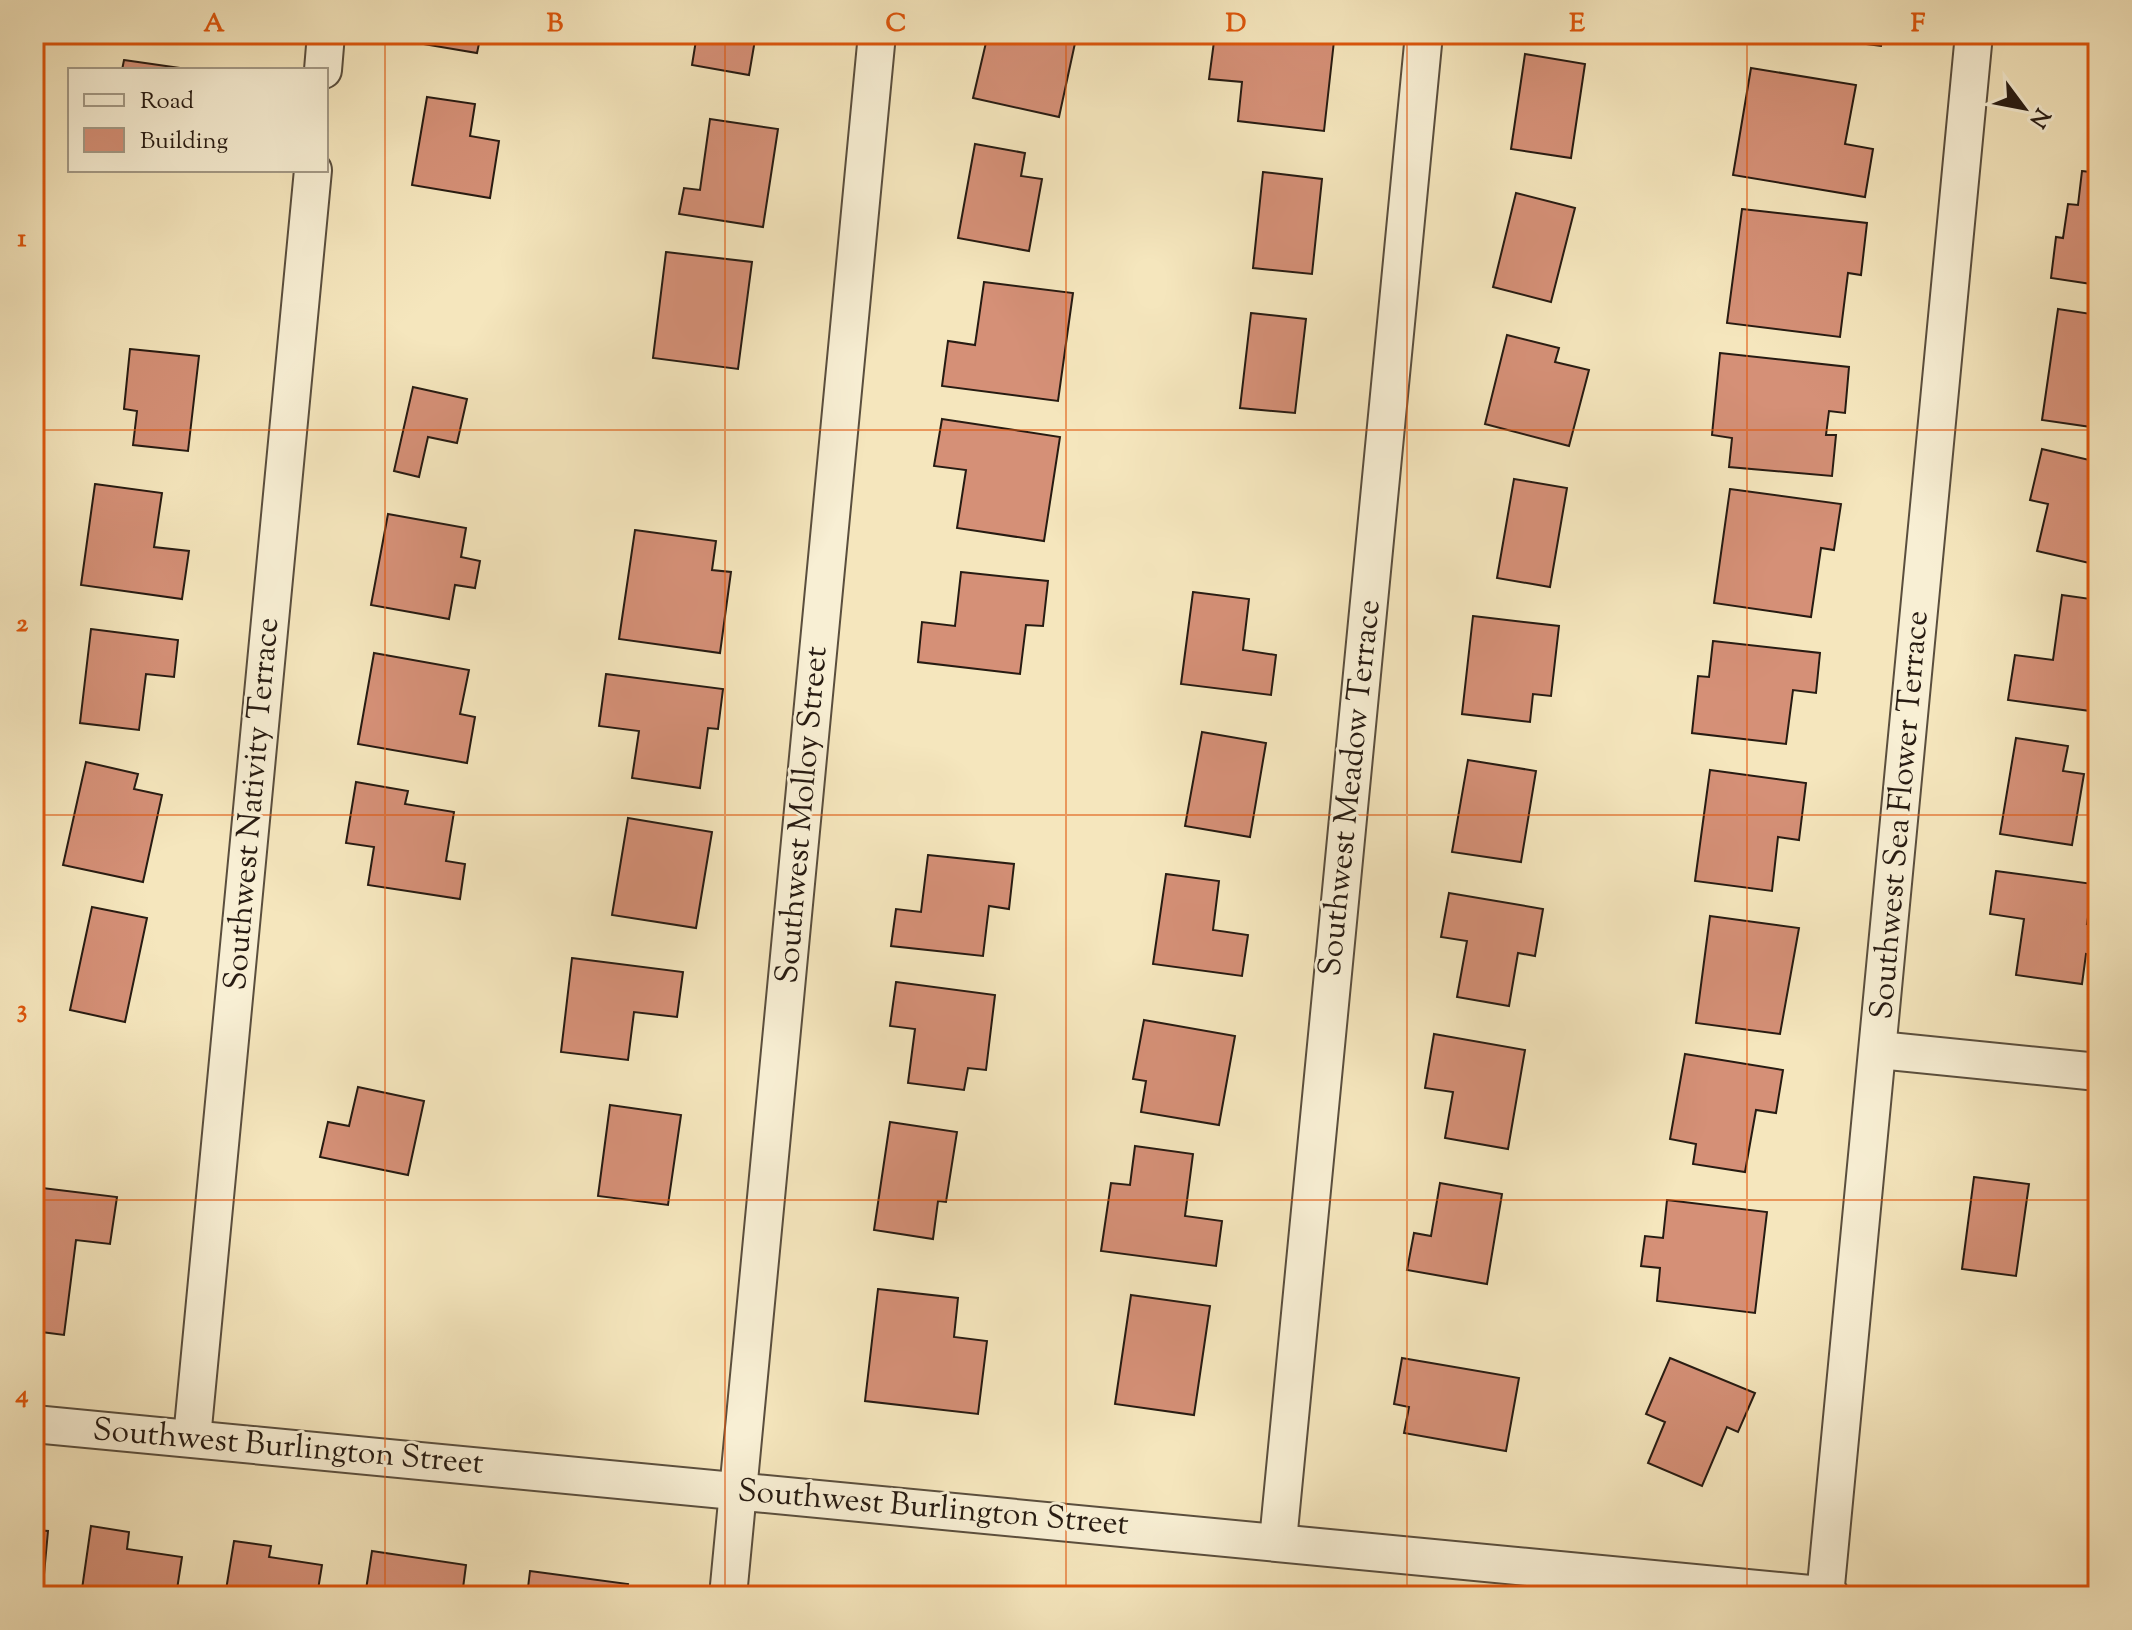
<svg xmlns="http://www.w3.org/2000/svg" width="2132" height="1630" viewBox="0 0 2132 1630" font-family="'Sorts Mill Goudy',serif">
  <rect width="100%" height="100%" fill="#f5e6bd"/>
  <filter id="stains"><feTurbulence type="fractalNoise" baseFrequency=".0025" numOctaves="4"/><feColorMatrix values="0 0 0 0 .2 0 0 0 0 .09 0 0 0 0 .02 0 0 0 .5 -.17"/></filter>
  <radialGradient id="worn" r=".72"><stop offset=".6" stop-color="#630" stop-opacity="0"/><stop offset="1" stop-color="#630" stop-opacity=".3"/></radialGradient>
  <g fill="#d59077" stroke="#271b12" stroke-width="2">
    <path d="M424 34H481L477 53 423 44Z"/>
    <path d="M697 34H756L749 75 692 65Z"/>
    <path d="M988 34H1077L1059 117 973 98Z"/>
    <path d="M1215 34H1268L1334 41 1324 131 1238 121 1242 82 1209 79Z"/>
    <path d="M1827 34H1883L1881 46 1826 39Z"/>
    <path d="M1525 54 1585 64 1571 158 1511 149Z"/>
    <path d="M124 60 194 70H122Z"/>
    <path d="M1751 68 1856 85 1845 144 1873 149 1865 197 1733 175Z"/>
    <path d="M427 97 475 104 470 136 499 141 490 198 412 185Z"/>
    <path d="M710 119 778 129 763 227 679 214 684 188 700 190Z"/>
    <path d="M975 144 1025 153 1021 176 1042 179 1029 251 958 238Z"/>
    <path d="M2082 171 2098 173V285L2051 278 2056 237 2063 238 2068 204 2078 205Z"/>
    <path d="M1263 172 1322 179 1312 274 1253 268Z"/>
    <path d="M1516 193 1575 208 1551 302 1493 287Z"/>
    <path d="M1742 209 1867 223 1861 275 1848 273 1840 337 1727 323Z"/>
    <path d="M666 252 752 262 738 369 653 358Z"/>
    <path d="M984 282 1073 293 1058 401 942 386 948 341 975 345Z"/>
    <path d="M2058 309 2098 315V428L2042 420Z"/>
    <path d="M1251 313 1306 319 1295 413 1240 408Z"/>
    <path d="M1507 335 1559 348 1555 362 1589 370 1569 446 1485 424Z"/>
    <path d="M130 349 199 356 188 451 133 445 137 411 124 409Z"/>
    <path d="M1720 353 1849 367 1845 413 1829 411 1826 435H1836L1832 476 1729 467 1732 438 1712 435Z"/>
    <path d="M413 387 467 399 457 443 428 437 419 477 394 471Z"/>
    <path d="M942 419 1060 437 1044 541 957 528 966 470 934 466Z"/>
    <path d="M2042 449 2098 462V565L2037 551 2048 504 2030 500Z"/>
    <path d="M1514 479 1567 488 1550 587 1497 578Z"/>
    <path d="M95 484 162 493 154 547 189 551 182 599 81 585Z"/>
    <path d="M1730 489 1841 504 1834 550 1821 548 1811 617 1714 603Z"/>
    <path d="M388 514 466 528 461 557 480 561 475 588 455 585 449 619 371 605Z"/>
    <path d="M635 530 716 541 712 570 731 572 720 653 619 639Z"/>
    <path d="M961 572 1048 581 1043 626 1026 625 1020 674 918 662 922 622 955 626Z"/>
    <path d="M1193 592 1249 599 1243 650 1276 655 1271 695 1181 684Z"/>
    <path d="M2062 595 2098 600V712L2008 700 2015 655 2053 660Z"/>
    <path d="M1473 616 1559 626 1551 696 1533 694 1530 722 1462 714Z"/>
    <path d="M91 629 178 640 174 677 146 674 139 730 80 723Z"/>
    <path d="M1713 641 1820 653 1816 693 1793 690 1786 744 1692 733 1698 676 1709 677Z"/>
    <path d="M374 653 469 670 460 714 475 717 467 763 358 744Z"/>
    <path d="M606 674 723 689 718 729 708 728 700 788 632 778 639 731 599 726Z"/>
    <path d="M1202 732 1266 743 1250 837 1185 826Z"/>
    <path d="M2016 738 2068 746 2063 771 2084 774 2072 845 2000 834Z"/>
    <path d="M1468 760 1536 771 1521 862 1452 852Z"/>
    <path d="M86 762 138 774 134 789 162 795 143 882 63 865Z"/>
    <path d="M1710 770 1806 783 1799 840 1778 837 1772 891 1695 881Z"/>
    <path d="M356 782 408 791 405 804 454 812 446 861 465 864 460 899 368 885 374 847 346 843Z"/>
    <path d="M628 818 712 832 696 928 612 915Z"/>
    <path d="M928 855 1014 864 1009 909 989 906 983 956 891 946 896 909 921 912Z"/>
    <path d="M1996 871 2093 884 2087 924 2098 925V956L2086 954 2082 984 2016 975 2024 919 1990 914Z"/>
    <path d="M1166 874 1219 881 1213 930 1248 935 1242 976 1153 964Z"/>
    <path d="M1449 893 1543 909 1535 956 1518 953 1509 1006 1457 997 1467 941 1441 937Z"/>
    <path d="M92 907 147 918 125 1022 70 1010Z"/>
    <path d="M1710 916 1799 928 1780 1034 1696 1023Z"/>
    <path d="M572 958 683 972 677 1017 634 1012 628 1060 561 1052Z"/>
    <path d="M896 982 995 995 986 1070 968 1068 964 1090 908 1083 915 1029 890 1026Z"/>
    <path d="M1144 1020 1235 1036 1219 1125 1141 1112 1146 1081 1133 1079Z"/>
    <path d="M1434 1034 1525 1050 1508 1149 1445 1138 1453 1092 1425 1088Z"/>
    <path d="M1685 1054 1783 1070 1776 1113 1756 1110 1745 1172 1693 1164 1696 1144 1670 1139Z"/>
    <path d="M358 1087 424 1101 408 1175 320 1157 328 1122 349 1126Z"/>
    <path d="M610 1105 681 1115 668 1205 598 1196Z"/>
    <path d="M890 1122 957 1132 946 1202 938 1201 933 1239 874 1230Z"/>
    <path d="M1135 1146 1193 1154 1185 1216 1222 1221 1216 1266 1101 1251 1111 1183 1130 1185Z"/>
    <path d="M1974 1177 2029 1184 2016 1276 1962 1269Z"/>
    <path d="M1440 1183 1502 1194 1487 1284 1407 1270 1414 1233 1431 1236Z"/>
    <path d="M34 1187 117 1197 110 1244 76 1240 64 1335 34 1331Z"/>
    <path d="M1667 1200 1767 1212 1755 1313 1657 1301 1660 1268 1641 1266 1645 1236 1663 1238Z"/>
    <path d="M878 1289 958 1298 954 1337 987 1341 978 1414 865 1401Z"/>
    <path d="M1131 1295 1210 1306 1194 1415 1115 1404Z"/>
    <path d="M1402 1358 1519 1378 1506 1451 1404 1433 1409 1407 1394 1404Z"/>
    <path d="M1670 1358 1755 1393 1738 1432 1727 1427 1702 1486 1648 1463 1665 1422 1646 1414Z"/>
    <path d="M91 1526 129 1532 127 1549 182 1557 176 1596H81Z"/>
    <path d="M34 1530 48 1531 42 1596H34Z"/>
    <path d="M234 1541 271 1546 269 1557 322 1565 317 1596H225Z"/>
    <path d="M372 1551 466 1565 462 1596H365Z"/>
    <path d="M530 1571 628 1584 626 1596H527Z"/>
  </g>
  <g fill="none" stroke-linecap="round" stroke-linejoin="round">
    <defs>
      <g id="minor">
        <path d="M323 70 326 34"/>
        <path d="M1879 1050 2098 1072"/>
        <path d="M34 1424 1831 1596"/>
        <path d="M192 1438 313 170"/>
        <path d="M1278 1541 1424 34"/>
        <path d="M728 1596 877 34"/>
        <path d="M1825 1596 1974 34"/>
      </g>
    </defs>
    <use href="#minor" stroke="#5a4e3d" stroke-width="40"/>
    <use href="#minor" stroke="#f8efd4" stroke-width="36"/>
  </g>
  <path fill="none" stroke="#de560c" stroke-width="2" stroke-opacity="0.55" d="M385 34V1596M725 34V1596M1066 34V1596M1407 34V1596M1747 34V1596M34 430H2098M34 815H2098M34 1200H2098"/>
  <g text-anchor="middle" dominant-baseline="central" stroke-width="6" stroke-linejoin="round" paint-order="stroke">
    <g font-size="32" fill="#271b12" stroke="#f8efd4">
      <text transform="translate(1351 788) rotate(-84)">Southwest Meadow Terrace</text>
      <text transform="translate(253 804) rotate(-85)">Southwest Nativity Terrace</text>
      <text transform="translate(803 815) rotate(-85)">Southwest Molloy Street</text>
      <text transform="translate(1901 815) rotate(-85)">Southwest Sea Flower Terrace</text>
      <text transform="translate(288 1448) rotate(5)">Southwest Burlington Street</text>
      <text transform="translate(933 1509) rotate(5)">Southwest Burlington Street</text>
    </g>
  </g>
  <rect width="2132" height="1630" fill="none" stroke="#f5e6bd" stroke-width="88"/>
  <rect x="68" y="68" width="260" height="104" fill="#f8efd4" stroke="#a49a86" stroke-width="2"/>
  <rect x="84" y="94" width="40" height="12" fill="#f8efd4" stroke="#a49a86" stroke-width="2"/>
  <text x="140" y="108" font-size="24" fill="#271b12">Road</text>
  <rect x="84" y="128" width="40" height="24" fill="#d59077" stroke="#a49a86" stroke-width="2"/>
  <text x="140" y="148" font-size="24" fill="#271b12">Building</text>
  <g transform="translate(2024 108) rotate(122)" stroke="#f8efd4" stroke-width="6" paint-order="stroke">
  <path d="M0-6L14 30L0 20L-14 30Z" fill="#271b12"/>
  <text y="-12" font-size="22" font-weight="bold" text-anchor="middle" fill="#271b12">N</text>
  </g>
  <rect x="44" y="44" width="2044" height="1542" fill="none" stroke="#de560c" stroke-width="3"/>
  <g font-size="26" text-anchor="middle" font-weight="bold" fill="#de560c">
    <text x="214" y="31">A</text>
    <text x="555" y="31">B</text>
    <text x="896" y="31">C</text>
    <text x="1236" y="31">D</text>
    <text x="1577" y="31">E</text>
    <text x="1918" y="31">F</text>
    <text x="22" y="246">1</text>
    <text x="22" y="631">2</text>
    <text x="22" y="1017">3</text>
    <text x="22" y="1402">4</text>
  </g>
  <rect width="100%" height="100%" filter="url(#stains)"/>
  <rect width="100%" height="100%" fill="url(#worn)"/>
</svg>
